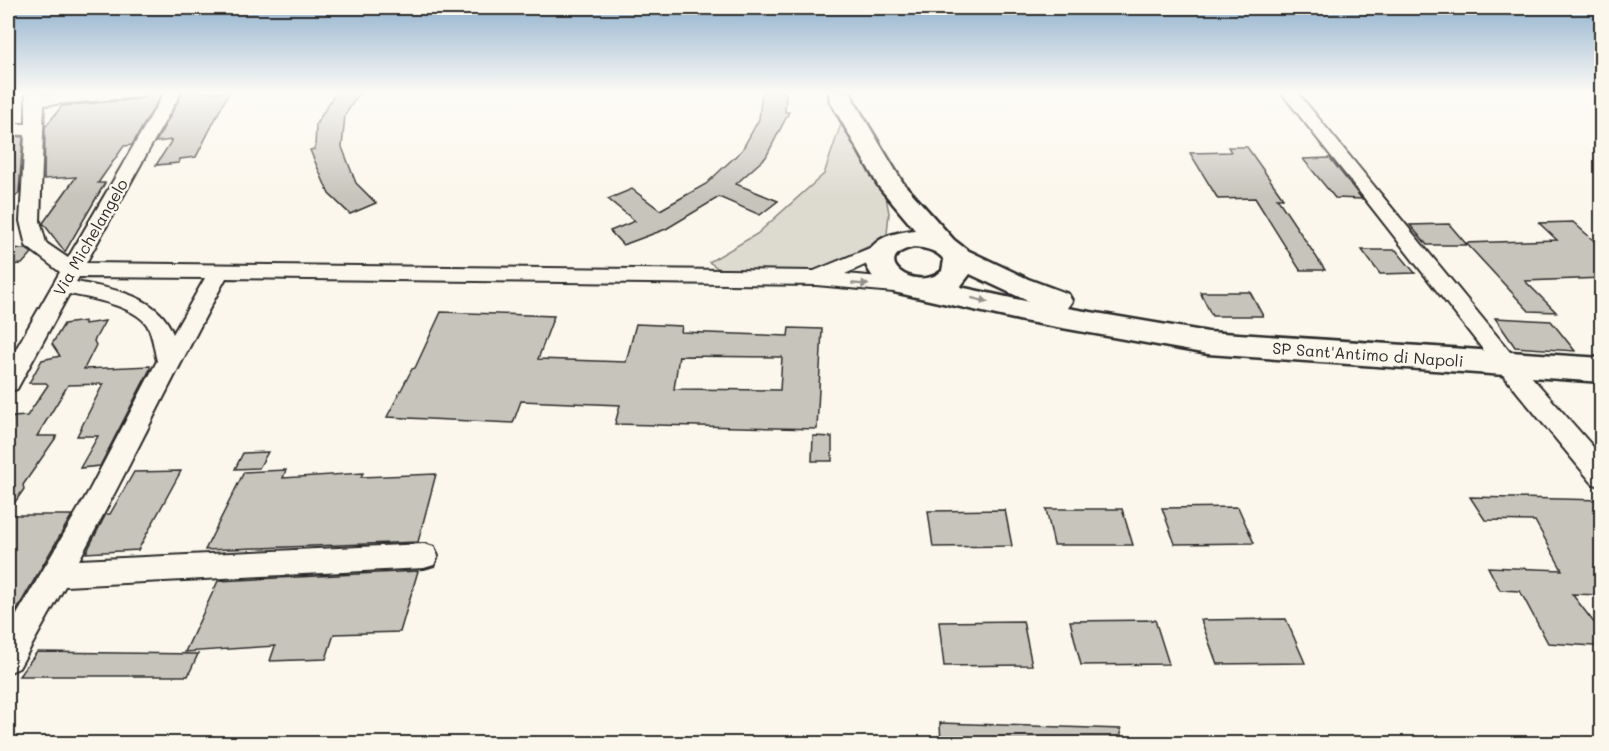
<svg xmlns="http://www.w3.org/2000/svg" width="1609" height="751" viewBox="0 0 1609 751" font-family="Mali,sans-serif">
  <rect width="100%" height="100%" fill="#fbf7ec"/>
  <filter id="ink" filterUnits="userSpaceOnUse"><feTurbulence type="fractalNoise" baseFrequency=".0167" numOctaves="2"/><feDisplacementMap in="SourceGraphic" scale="12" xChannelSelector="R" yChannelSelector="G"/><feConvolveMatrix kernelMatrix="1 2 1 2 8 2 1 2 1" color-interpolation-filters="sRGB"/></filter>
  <g filter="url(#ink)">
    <path fill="#dddad0" stroke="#84827e" stroke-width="1.5" d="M842 121 884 186 889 213 887 234 876 243 814 272 722 271 709 262 757 234 824 174Z"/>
    <g fill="#c7c4bc" stroke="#2b2b2b" stroke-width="1.5" fill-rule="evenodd">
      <path d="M151 92H163L132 145 124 146 98 183H105L65 252 43 223 76 177 44 179 45 127 62 106 141 99Z"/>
      <path d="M183 92H229L196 157 180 159 179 163 156 165 172 140 156 142Z"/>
      <path d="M336 92H360L345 115 342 147 356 183 376 203 350 214 329 194 310 150 315 149 316 124Z"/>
      <path d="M762 92H786L785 112H789L766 157 736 184 778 201 760 215 719 197 666 229 623 245 610 231 635 221 608 199 632 189 660 210 706 184 742 150 759 119Z"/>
      <path d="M8 136 23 137 19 193 8 204Z"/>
      <path d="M1228 147H1247L1283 198H1277L1325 270H1300L1255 198 1218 199 1190 153 1231 152Z"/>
      <path d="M1330 158 1362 199 1335 198 1303 159Z"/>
      <path d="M1573 222 1602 248V278L1525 281 1556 312 1529 311 1466 243 1557 240 1539 223Z"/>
      <path d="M1449 224 1467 245H1427L1410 225Z"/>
      <path d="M8 248 26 249 32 253 22 264 8 265Z"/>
      <path d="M1362 250H1396L1415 273 1380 274Z"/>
      <path d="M1200 292H1250L1263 316H1212Z"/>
      <path d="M441 312 554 316 538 359 626 362 636 324 682 326 681 332 788 336 789 328 822 329 817 429 615 424 620 405 521 401 513 423 387 417 412 369 415 368ZM679 356 782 357 780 390 674 389Z"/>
      <path d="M1495 318 1551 321 1575 351 1515 347Z"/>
      <path d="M85 321V324L105 321 94 341 96 345 84 369 150 366V369L100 466 80 468 98 436H77L103 384 68 385 37 436H57L23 485 24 489 8 512V427L13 417 27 416 48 385 46 383H29L42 360 60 356 52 344 64 324Z"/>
      <path d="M813 436 832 437V461H812Z"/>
      <path d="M268 452 259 468 235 469 243 453Z"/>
      <path d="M286 470 283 478 363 473 361 477 436 474 418 542 205 550 244 472Z"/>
      <path d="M181 471 138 550 86 553 106 514H110L134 472Z"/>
      <path d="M1470 497 1602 500V595L1572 594 1602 633V644L1594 646 1548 643 1520 591 1500 590 1488 567 1562 570 1535 521 1485 520Z"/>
      <path d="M1238 507 1254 543 1175 544 1162 508Z"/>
      <path d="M1046 509H1122L1133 545H1054Z"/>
      <path d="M1005 510 1012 546 933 547 928 511Z"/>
      <path d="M8 515H72L8 625Z"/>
      <path d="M418 571 400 632 334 634 326 659 270 661 275 646 185 652 218 581Z"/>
      <path d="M1286 619 1305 663 1217 664 1201 620Z"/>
      <path d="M1155 620 1169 664 1081 665 1070 621Z"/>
      <path d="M1023 621 1032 665 944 666 939 622Z"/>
      <path d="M37 652 198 654 188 676H19Z"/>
      <path d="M940 723 1121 729V744H941Z"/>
    </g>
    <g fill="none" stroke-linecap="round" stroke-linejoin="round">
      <defs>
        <g id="street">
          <path d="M26 92H42L43 95 87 92H149L141 97 44 105 40 221 46 243 68 258 165 92H181L86 263 814 271 882 243 889 244 892 249 889 254 845 274 905 279 913 281 916 286 913 291 905 293 816 285 226 278C175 371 130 467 79 560L424 544 434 547 438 556 434 565 424 568 65 586 19 668 8 673V630L90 489 157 361C154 350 153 335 147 325 135 306 90 298 69 294L17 389 8 392V363L60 272 26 246 20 221 25 135 8 134V124H26ZM79 277 205 278 173 334C159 295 112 289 76 282Z"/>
          <path d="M1281 92H1297L1515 358 1602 457V486L1593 484 1499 370Z"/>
        </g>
        <path id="secondary" d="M829 92H851L854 101 903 183 954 240 967 250 1028 279 1068 294 1072 301 1067 308 1208 332 1602 358V382L1208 354 1023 321 894 292C878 285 870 276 864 260 873 237 892 233 915 230L879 187 830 101ZM914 247C925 248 937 250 944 260L942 271C915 294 867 257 914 247ZM970 274 1030 302 960 287Z"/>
      </defs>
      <use href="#street" stroke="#2b2b2b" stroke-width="4"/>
      <use href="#secondary" stroke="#2b2b2b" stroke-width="5"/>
      <use href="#street" fill="#fbf7ec" fill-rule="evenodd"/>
      <use href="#secondary" fill="#fbf7ec" fill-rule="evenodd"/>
    </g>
    <defs><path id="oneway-solid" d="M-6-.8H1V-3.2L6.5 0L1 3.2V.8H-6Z" transform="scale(1.5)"/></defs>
    <g fill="#93918c">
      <use href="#oneway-solid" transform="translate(860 284) rotate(5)"/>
      <use href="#oneway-solid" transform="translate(980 300) rotate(14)"/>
    </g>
  </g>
  <linearGradient id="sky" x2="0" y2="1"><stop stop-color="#92b2ce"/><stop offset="0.47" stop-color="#fdfbf6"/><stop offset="1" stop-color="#fdfbf6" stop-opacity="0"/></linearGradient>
  <rect width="1609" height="197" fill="url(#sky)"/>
  <g text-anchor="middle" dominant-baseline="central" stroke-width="5" stroke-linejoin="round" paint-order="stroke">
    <g font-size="16" fill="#2b2b2b" stroke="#fbf7ec">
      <text transform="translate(90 237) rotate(-60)">Via Michelangelo</text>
      <text transform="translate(1368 354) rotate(4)">SP Sant'Antimo di Napoli</text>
    </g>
  </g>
  <rect width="1609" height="751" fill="none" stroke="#fbf7ec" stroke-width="30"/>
  <rect x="15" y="15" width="1579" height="721" fill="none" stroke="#2b2b2b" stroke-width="2" filter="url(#ink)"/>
</svg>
